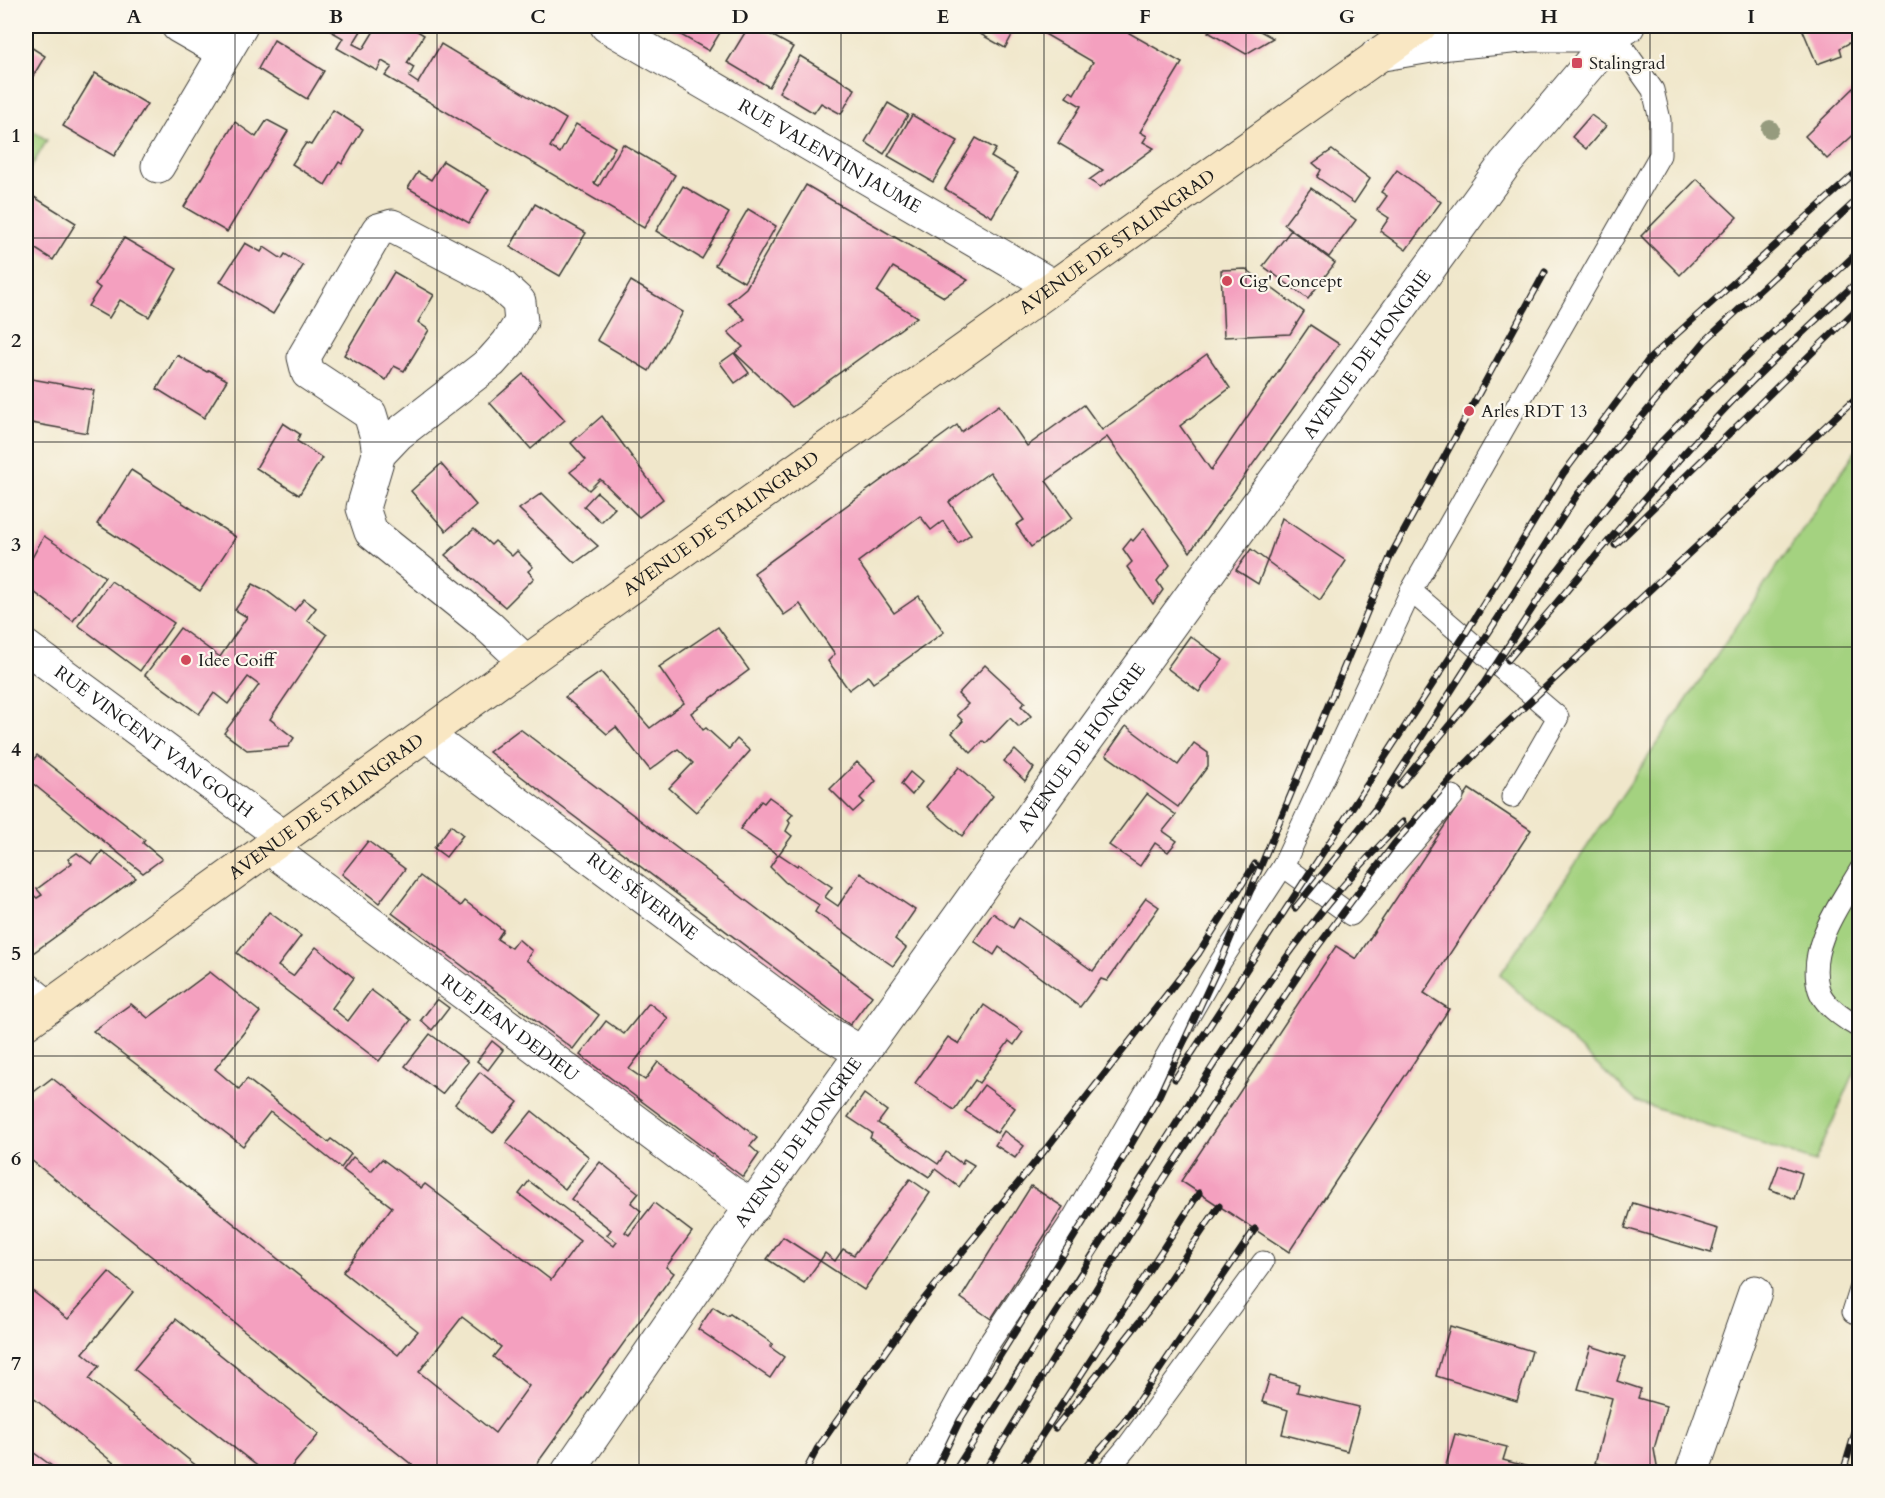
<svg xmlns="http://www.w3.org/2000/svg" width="1885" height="1498" viewBox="0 0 1885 1498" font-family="Cardo,serif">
  <rect width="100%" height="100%" fill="#fbf7ec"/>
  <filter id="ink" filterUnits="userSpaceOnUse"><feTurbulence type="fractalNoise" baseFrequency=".0167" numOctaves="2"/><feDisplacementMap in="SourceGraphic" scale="12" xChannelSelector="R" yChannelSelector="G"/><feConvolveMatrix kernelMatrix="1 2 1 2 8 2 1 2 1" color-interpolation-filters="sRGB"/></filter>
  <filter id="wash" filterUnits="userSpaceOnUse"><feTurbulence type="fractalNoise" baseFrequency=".008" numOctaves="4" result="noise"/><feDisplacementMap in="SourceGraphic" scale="24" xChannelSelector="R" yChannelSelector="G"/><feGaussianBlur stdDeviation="1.35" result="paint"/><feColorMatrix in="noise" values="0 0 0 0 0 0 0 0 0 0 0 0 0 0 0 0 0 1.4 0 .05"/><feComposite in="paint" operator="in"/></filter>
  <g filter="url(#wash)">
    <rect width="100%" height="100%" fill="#f0e7cb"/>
    <g fill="#a4d280" stroke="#60774e" stroke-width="1.5">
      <path d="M26 127 47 140 26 176Z"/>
      <path d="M1859 446 1860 548 1858 554 1860 561 1859 1062 1815 1162 1637 1102 1500 975Z"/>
    </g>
    <g id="blocks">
      <g fill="#f4a0bf" fill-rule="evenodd">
        <path d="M322 26H364L353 44 363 49 377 26H409L424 35 407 63 414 67 409 77 418 83 441 44 566 119 550 147 560 153 576 124 615 147 594 183 599 186 623 144 675 175 644 228 385 76 392 67 382 61 377 71 337 48 343 38Z"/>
        <path d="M665 26H724L709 51Z"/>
        <path d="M749 26H755L793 47 769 87 727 62Z"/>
        <path d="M966 26H1017L1005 48Z"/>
        <path d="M1031 26H1117L1182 63 1140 132 1147 136 1143 142 1154 148 1100 187 1089 180 1103 170 1058 143 1081 106 1066 97 1070 91 1074 94 1093 62Z"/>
        <path d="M1208 26H1251L1273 38 1246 54 1208 32 1213 29Z"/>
        <path d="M1801 26H1860V37L1840 48 1842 55 1817 64Z"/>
        <path d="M274 40 324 71 307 99 258 69Z"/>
        <path d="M26 44 45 56 26 88Z"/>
        <path d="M800 56 855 89 841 114 821 103 814 113 779 92Z"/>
        <path d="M95 73 147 104 114 156 63 126Z"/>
        <path d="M1858 84 1860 86V129L1827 159 1805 136Z"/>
        <path d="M888 103 908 115 884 154 865 142Z"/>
        <path d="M333 110 363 129 342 164 339 162 325 185 292 164 306 143 311 145Z"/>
        <path d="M912 115 958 141 933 182 888 156Z"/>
        <path d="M1591 115 1606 126 1586 149 1572 137Z"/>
        <path d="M267 120 288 131 227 232 184 207 235 122 256 137Z"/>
        <path d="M976 138 996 149 991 157 1018 173 992 217 945 189Z"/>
        <path d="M1332 150 1370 179 1354 203 1317 177 1321 170 1313 163Z"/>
        <path d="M443 161 489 189 469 223 408 188 418 172 431 180Z"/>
        <path d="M1397 170 1441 202 1406 250 1380 231 1389 218 1377 210 1387 196 1381 192Z"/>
        <path d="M1697 179 1737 217 1680 275 1641 236Z"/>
        <path d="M806 185 968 280 944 297 893 267 877 292 917 317 792 407 735 353 743 347 728 332 745 319 728 303 746 288Z"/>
        <path d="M683 186 729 213 702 259 656 231Z"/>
        <path d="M1311 188 1356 220 1329 257 1284 224Z"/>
        <path d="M26 192 76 223 53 260 26 243Z"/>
        <path d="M535 204 586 233 560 276 510 247Z"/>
        <path d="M748 209 776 226 744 282 715 265Z"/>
        <path d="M1291 230 1335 263 1308 299 1263 266Z"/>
        <path d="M124 238 177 269 149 317 120 300 109 318 88 306 100 288 95 284Z"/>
        <path d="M245 243 261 252 264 247 282 259 285 254 303 266 273 314 220 282Z"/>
        <path d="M1246 269 1304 312 1290 334 1224 337 1221 270Z"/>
        <path d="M394 272 434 295 418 322 429 330 404 371 394 366 386 380 344 355Z"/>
        <path d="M631 281 683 312 649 371 597 340Z"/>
        <path d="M1310 325 1339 344 1190 552 1107 437 1046 481 1073 518 1031 547 1016 525 1024 520 990 472 949 502 971 534 958 543 943 521 931 530 920 516 858 562 894 613 919 596 944 632 873 683 868 676 849 690 828 661 835 654 800 604 784 615 754 573 957 425 961 432 999 405 1027 446 1084 405 1102 430 1207 354 1230 388 1180 426 1211 470Z"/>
        <path d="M734 353 749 373 735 383 720 363Z"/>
        <path d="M177 355 207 372 209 370 227 380 204 418 157 389Z"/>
        <path d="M523 374 565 420 531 449 490 403Z"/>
        <path d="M26 378 94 390 87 433 26 422Z"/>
        <path d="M602 416 663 499 639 517 600 479 589 490 570 472 586 460 571 443Z"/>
        <path d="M283 423 300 434 297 441 322 458 299 495 256 468Z"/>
        <path d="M441 464 476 505 446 531 411 491Z"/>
        <path d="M131 470 236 537 200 591 97 524Z"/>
        <path d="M597 492 615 508 601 522 584 506Z"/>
        <path d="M542 493 570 521 598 546 575 563 519 509Z"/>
        <path d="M1282 518 1346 561 1320 600 1267 561Z"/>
        <path d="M1144 528 1170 565 1157 581 1163 590 1153 604 1127 567 1132 562 1123 549 1131 539 1133 541Z"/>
        <path d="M474 529 491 545 495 541 512 556 517 551 533 567 528 571 534 578 505 607 445 555Z"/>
        <path d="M44 536 105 577 73 621 26 586V569Z"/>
        <path d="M1251 549 1267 561 1258 584 1236 570Z"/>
        <path d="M111 581 174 623 140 671 78 625Z"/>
        <path d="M253 584 267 591 294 611 304 599 316 608 307 620 327 635 270 719 294 738 288 747 247 750 224 733 259 685 248 677 228 704 214 693 199 714 145 675 180 628 220 657 247 617 235 610Z"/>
        <path d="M718 627 749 670 691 713 703 730 706 728 729 749 737 739 750 751 696 812 669 788 693 763 678 749 650 770 616 727 607 734 565 697 601 672 650 728 684 703 659 667Z"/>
        <path d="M1190 636 1223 660 1199 692 1167 668Z"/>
        <path d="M985 665 1025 702 1021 706 1031 716 1019 727 1010 718 986 743 983 741 971 753 952 733 963 721 957 715 968 704 958 694Z"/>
        <path d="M1126 726 1178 765 1194 743 1208 753V766L1178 807 1106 755Z"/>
        <path d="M520 729 872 996 850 1025 489 752Z"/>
        <path d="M1015 750 1034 768 1025 781 1004 761Z"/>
        <path d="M37 755 145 840 143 843 162 859 143 873 26 778V770Z"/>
        <path d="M857 762 876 781 860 798 864 802 853 812 830 789Z"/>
        <path d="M959 767 993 796 962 836 927 807Z"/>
        <path d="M910 772 922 782 912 795 901 784Z"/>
        <path d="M1469 789 1531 830 1424 993 1449 1009 1289 1252 1181 1181 1336 946 1356 959Z"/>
        <path d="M1147 794 1176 815 1163 831 1177 841 1168 852 1155 843 1140 866 1109 845Z"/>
        <path d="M769 797 793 814 788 820 790 823 786 831 792 836 779 854 797 866 798 864 832 887 825 897 838 906 860 873 915 910 895 939 906 948 893 966 815 912 819 905 785 882 770 867 778 855 740 829 761 801 764 803Z"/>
        <path d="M451 825 463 835 446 857 434 848Z"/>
        <path d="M368 841 405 869 379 903 342 874Z"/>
        <path d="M102 851 136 878 26 958V889L37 898 42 895 37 889 72 863 68 859 77 853 92 864Z"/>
        <path d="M420 876 461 906 465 901 503 930 497 939 511 948 518 939 532 951 526 960 599 1015 573 1049 392 913Z"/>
        <path d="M1146 898 1159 907 1107 981 1101 979 1080 1007 999 947 994 955 974 941 993 913 1013 928 1019 918 1093 971Z"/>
        <path d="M269 912 301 936 278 966 293 976 316 947 354 978 332 1008 348 1021 371 990 411 1020 379 1061 237 953Z"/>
        <path d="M210 972 260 1012 215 1069 239 1089 247 1079 328 1142 331 1139 351 1154 341 1168 270 1112 243 1146 93 1031 131 1004 148 1018Z"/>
        <path d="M437 999 449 1008 432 1030 421 1020Z"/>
        <path d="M649 1003 668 1018 629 1069 645 1080 658 1062 720 1107 757 1138 750 1146 759 1154 743 1177 580 1055 606 1021 624 1034Z"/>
        <path d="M984 1005 1023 1032 1014 1045 1009 1041 979 1083 975 1080 954 1110 915 1083 948 1037 959 1044Z"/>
        <path d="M430 1034 468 1062 442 1094 405 1066Z"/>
        <path d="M492 1041 503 1050 488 1070 477 1061Z"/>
        <path d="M480 1072 518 1102 493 1133 455 1104Z"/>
        <path d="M52 1078 398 1355 418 1331 343 1272 392 1207 343 1170 353 1157 371 1171 382 1159 421 1188 425 1184 551 1280 580 1241 519 1194 529 1181 614 1246 617 1242 607 1235 611 1230 571 1199 600 1162 639 1193 631 1203 641 1211 625 1232 629 1235 654 1203 692 1232 666 1267 674 1273 531 1472H421L26 1156V1098ZM462 1317 501 1347 493 1357 529 1386 495 1433 419 1372Z"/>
        <path d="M984 1085 1015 1108 997 1133 965 1111Z"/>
        <path d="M864 1094 887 1111 878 1123 938 1164 946 1152 962 1164 964 1159 974 1165 959 1187 935 1169 929 1177 870 1138 872 1133 848 1117Z"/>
        <path d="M532 1111 589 1157 565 1189 506 1143Z"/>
        <path d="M1004 1131 1024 1146 1015 1158 995 1145Z"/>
        <path d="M1779 1165 1802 1173 1794 1199 1770 1189Z"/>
        <path d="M910 1179 930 1193 864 1290 820 1261 825 1253 835 1261 843 1249 854 1255Z"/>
        <path d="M1031 1186 1063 1207 991 1319 961 1298Z"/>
        <path d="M1633 1203 1718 1229 1711 1253 1625 1228Z"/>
        <path d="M783 1237 820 1261 804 1283 767 1259Z"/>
        <path d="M109 1272 133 1292 83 1353 99 1366 89 1379 204 1472H125L26 1392V1296L31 1290 68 1319Z"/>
        <path d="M713 1307 727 1316 730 1314 773 1344 770 1347 784 1357 770 1378 698 1329Z"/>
        <path d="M176 1319 319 1434 287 1472H265L134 1369Z"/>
        <path d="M1450 1326 1532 1351 1517 1401 1436 1376Z"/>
        <path d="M1591 1346 1625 1357 1617 1381 1641 1389 1638 1398 1666 1406 1654 1449 1658 1472H1629L1595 1463 1612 1398 1578 1389Z"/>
        <path d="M1270 1376 1299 1384 1297 1392 1359 1407 1347 1451 1282 1434 1288 1410 1262 1402Z"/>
        <path d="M1455 1434 1507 1447 1503 1460 1539 1470 1538 1472H1444Z"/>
        <path d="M26 1447 60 1472H26Z"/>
      </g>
    </g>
  </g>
  <g filter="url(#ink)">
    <use href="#blocks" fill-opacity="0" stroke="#3c3a36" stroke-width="1.5"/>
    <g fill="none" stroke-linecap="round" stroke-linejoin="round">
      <defs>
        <g id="service">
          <path d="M1411 591 1558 717 1512 797"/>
          <path d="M1283 866 1351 915 1453 796"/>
          <path d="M1860 870C1840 904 1806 948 1819 990 1824 1006 1846 1020 1860 1028"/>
          <path d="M1853 1312 1860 1290"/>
          <path d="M918 1472 984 1351 1073 1218 1221 961 1283 866 1411 591 1660 155V120L1653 90 1614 35"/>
          <path d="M1106 1472 1127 1447 1263 1262"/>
        </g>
        <g id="minor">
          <path d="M178 26 225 53"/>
          <path id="s1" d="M607 26 1053 286"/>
          <path d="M1377 55 1449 43 1532 35H1614"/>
          <path d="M158 166 241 26"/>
          <path d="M379 454 376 434 370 414 308 373 304 357 378 230 392 226 494 279 519 302 521 322 508 343 491 362 398 434 379 454 363 508 371 532 487 625 526 662"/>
          <path id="s2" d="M26 647 283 837"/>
          <path id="s3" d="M426 735 821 1029 862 1053"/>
          <path id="s4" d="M268 847 730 1192 754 1206"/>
          <path d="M26 989 48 1007"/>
          <path id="s5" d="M568 1472 738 1226 1069 764 1505 164 1614 35 1628 26"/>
          <path d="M1692 1472 1755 1292"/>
        </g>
        <g id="secondary">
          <path id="s6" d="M26 1023 526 662 1420 26"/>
        </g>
      </defs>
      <use href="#service" stroke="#3c3a36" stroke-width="23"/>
      <use href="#minor" stroke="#3c3a36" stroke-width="35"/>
      <use href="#secondary" stroke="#3c3a36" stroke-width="35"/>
      <use href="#service" stroke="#fff" stroke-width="21"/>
      <use href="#minor" stroke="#fff" stroke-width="33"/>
      <use href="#secondary" stroke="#f9e7c3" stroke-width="33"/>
      <defs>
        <g id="rail">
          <path d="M1615 545 1860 306"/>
          <path d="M1508 660C1578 578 1646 494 1719 415 1764 367 1812 324 1860 279"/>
          <path d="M1400 785 1484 683 1554 575 1626 482 1661 442 1707 395 1860 250"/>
          <path d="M1295 908 1376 808 1577 495 1705 341 1860 197"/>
          <path d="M1175 1079 1464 636 1563 474 1649 359 1860 169"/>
          <path d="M1055 1428 1148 1311 1219 1206"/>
          <path d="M805 1472 817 1449 912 1314 1049 1145 1199 953 1255 864"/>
          <path d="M935 1472 960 1420 1125 1155 1158 1098 1221 961 1391 555 1545 272"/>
          <path d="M954 1472C1024 1364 1093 1255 1162 1146 1234 1032 1305 916 1403 822"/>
          <path d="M984 1472 1164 1178 1313 953 1394 844 1447 783 1492 737 1860 394"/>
          <path d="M1018 1472 1199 1193"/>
          <path d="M1081 1472 1124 1422 1255 1229"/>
          <path d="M1843 1472 1860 1416"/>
        </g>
      </defs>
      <use href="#rail" stroke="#1c1c1c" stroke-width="7"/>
      <use href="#rail" stroke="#fbf7ec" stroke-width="4.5" stroke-dasharray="14" stroke-linecap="butt"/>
    </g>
    <circle fill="#969b7e" cx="1770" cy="129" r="9"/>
  </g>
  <path fill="none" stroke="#1c1c1c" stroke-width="1.5" stroke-opacity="0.55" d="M235 26V1472M437 26V1472M639 26V1472M841 26V1472M1044 26V1472M1246 26V1472M1448 26V1472M1650 26V1472M26 238H1860M26 442H1860M26 647H1860M26 851H1860M26 1056H1860M26 1260H1860"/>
  <g fill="#d1495b" stroke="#fbf7ec" stroke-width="2">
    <rect x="1571" y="57" width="12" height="12" rx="3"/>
    <circle cx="1227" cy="281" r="6"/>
    <circle cx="1469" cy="411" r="6"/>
    <circle cx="186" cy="660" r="6"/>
  </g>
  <g text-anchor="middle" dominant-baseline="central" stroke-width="4.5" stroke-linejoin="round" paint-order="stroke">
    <g font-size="18" fill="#1c1c1c" stroke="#fbf7ec" text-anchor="start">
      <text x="1589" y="63">Stalingrad</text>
      <text x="1239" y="281">Cig' Concept</text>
      <text x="1481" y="411">Arles RDT 13</text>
      <text x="198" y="660">Idee Coiff</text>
    </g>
    <g font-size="18" fill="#1c1c1c" stroke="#fbf7ec">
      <text stroke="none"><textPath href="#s1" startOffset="258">RUE VALENTIN JAUME</textPath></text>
      <text stroke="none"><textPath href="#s6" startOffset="1342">AVENUE DE STALINGRAD</textPath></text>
      <text stroke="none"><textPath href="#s5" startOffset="1374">AVENUE DE HONGRIE</textPath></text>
      <text stroke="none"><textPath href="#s6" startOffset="856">AVENUE DE STALINGRAD</textPath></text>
      <text stroke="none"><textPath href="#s2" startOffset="159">RUE VINCENT VAN GOGH</textPath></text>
      <text stroke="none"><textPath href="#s5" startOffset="888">AVENUE DE HONGRIE</textPath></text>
      <text stroke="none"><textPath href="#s6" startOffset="370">AVENUE DE STALINGRAD</textPath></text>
      <text stroke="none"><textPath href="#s3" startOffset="270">RUE SÉVERINE</textPath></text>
      <text stroke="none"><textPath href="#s4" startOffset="302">RUE JEAN DEDIEU</textPath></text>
      <text stroke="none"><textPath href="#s5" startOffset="402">AVENUE DE HONGRIE</textPath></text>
    </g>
  </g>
  <rect width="1885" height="1498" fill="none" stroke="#fbf7ec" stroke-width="66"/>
  <rect x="33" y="33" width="1819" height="1432" fill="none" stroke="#1c1c1c" stroke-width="2"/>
  <g font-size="20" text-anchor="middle" font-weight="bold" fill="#1c1c1c">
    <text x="134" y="23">A</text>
    <text x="336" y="23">B</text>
    <text x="538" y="23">C</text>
    <text x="740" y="23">D</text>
    <text x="943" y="23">E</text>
    <text x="1145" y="23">F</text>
    <text x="1347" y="23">G</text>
    <text x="1549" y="23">H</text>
    <text x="1751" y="23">I</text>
    <text x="16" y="142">1</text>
    <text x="16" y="347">2</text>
    <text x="16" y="551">3</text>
    <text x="16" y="756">4</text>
    <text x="16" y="960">5</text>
    <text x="16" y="1165">6</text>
    <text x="16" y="1370">7</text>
  </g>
</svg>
